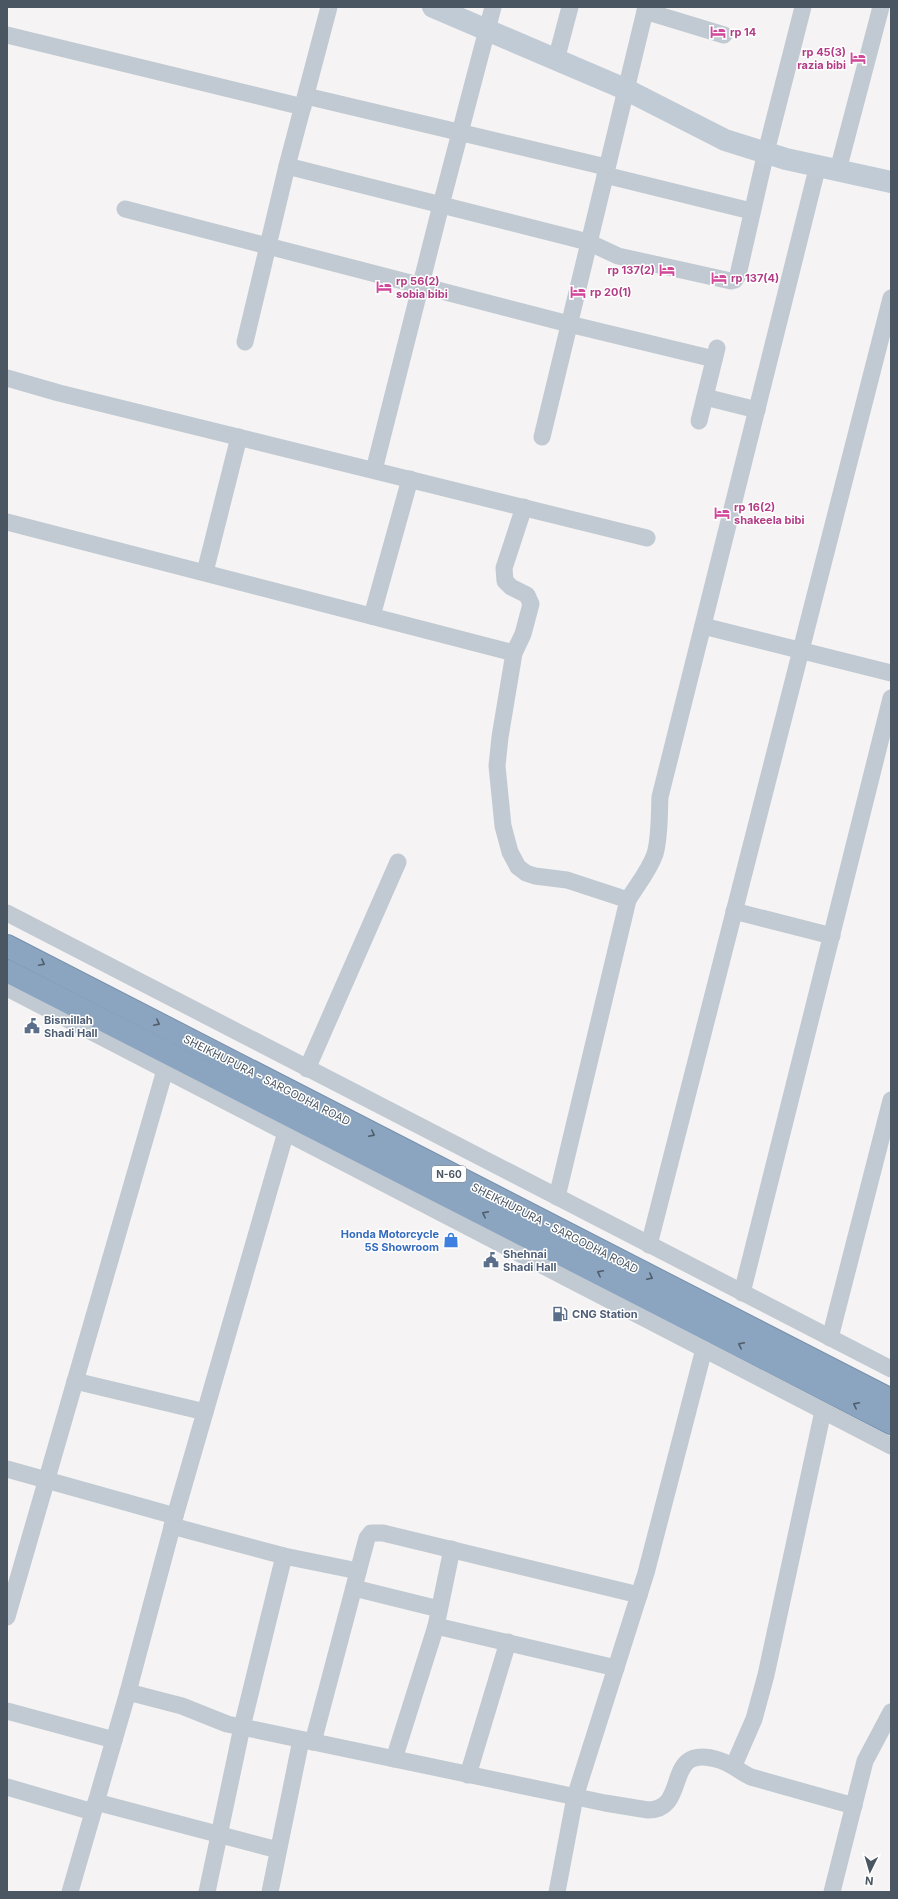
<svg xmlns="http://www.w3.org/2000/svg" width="898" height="1899" viewBox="0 0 898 1899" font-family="Inter,sans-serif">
  <rect width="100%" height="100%" fill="#f5f3f3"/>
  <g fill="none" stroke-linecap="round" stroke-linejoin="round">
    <defs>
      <g id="highway">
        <path d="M7 946 891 1400"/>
        <path d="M7 971 891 1423"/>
      </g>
    </defs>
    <use href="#highway" stroke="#7690ad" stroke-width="24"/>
    <g stroke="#c1cad2" stroke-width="17">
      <path d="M645 11 724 35"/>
      <path d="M7 35 303 107"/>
      <path d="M556 60 570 7"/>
      <path d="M306 96 606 167"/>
      <path d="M287 166 588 242 618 256 731 281 735 280 738 275 766 152 803 7"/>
      <path d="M838 170 881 7"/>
      <path d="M605 175 751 211"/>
      <path d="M125 209 569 324 714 359"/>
      <path d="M245 342 287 166 329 7"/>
      <path d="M7 378 59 393 647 538"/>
      <path d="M705 397 757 410"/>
      <path d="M699 421 717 348"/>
      <path d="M542 437 646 7"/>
      <path d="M374 470 441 205 493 7"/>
      <path d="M524 507 504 568 505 581 511 587 527 595 531 604 523 634 514 653 500 737 497 766 503 826 510 852 518 867 526 873 535 876 567 880 628 900"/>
      <path d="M7 522 514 653"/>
      <path d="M205 572 239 437"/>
      <path d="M372 616 410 479"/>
      <path d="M703 626 891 673"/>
      <path d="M734 911 832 936"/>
      <path d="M7 913 891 1369"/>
      <path d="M7 988 891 1446"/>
      <path d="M307 1069 398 862"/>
      <path d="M557 1197 628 900C637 885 649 871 655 854 660 836 659 816 660 797L818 165"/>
      <path d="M649 1245 891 298"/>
      <path d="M742 1293 891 698"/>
      <path d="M830 1338 891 1100"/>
      <path d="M75 1381 205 1412"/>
      <path d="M7 1469 175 1516"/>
      <path d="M172 1526 284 1556 358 1571"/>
      <path d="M354 1588 439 1609"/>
      <path d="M7 1617 165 1070"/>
      <path d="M436 1626 616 1668"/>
      <path d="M128 1692 182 1706 227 1724 242 1727 605 1803 648 1810C691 1810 661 1742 719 1760 732 1764 740 1772 751 1777L854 1806"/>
      <path d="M7 1711 114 1740"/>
      <path d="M313 1742 367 1538 371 1533H383L639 1595"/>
      <path d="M394 1759 436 1626 452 1549"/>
      <path d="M734 1765 754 1719 766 1675 823 1411"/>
      <path d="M468 1775 508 1642"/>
      <path d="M7 1787 93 1812"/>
      <path d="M96 1802 278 1850"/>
      <path d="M70 1892 128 1692 175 1516 286 1132"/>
      <path d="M207 1892 242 1727 284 1556"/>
      <path d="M270 1892 301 1740"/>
      <path d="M557 1892 575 1797 646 1573 704 1349"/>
      <path d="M832 1892 865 1761 891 1712"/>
    </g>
    <path stroke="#c1cbd6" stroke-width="22" d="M433 7 625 89 725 140 786 159 891 182"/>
    <use href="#highway" stroke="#8ba5c1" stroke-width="22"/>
  </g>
  <defs><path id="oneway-chevron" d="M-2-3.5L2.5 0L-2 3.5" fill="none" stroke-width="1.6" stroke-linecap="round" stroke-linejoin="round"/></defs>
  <g stroke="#505e6b">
    <use href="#oneway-chevron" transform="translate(42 963) rotate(27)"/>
    <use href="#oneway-chevron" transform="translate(157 1023) rotate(27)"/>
    <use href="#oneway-chevron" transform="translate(372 1134) rotate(27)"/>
    <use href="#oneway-chevron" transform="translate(485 1214) rotate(-153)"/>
    <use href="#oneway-chevron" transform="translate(600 1273) rotate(-153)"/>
    <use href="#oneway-chevron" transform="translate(650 1277) rotate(27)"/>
    <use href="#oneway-chevron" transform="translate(741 1345) rotate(-153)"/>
    <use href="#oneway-chevron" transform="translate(856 1405) rotate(-153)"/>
  </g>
  <defs>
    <symbol id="hotel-bare" viewBox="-9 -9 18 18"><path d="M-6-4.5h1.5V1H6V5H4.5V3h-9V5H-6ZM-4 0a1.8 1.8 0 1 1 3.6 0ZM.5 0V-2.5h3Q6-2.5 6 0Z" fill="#d1479c" stroke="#fff" stroke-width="2.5" paint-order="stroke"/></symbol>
    <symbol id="civic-bare" viewBox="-9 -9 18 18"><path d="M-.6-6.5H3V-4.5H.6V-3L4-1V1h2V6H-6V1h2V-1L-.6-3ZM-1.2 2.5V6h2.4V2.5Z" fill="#5c6f8a" stroke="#fff" stroke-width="2.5" paint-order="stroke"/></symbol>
    <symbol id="shop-bare" viewBox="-9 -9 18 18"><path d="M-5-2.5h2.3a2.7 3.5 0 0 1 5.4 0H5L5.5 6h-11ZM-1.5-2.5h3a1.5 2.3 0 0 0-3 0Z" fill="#3f7fe0" stroke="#fff" stroke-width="2.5" paint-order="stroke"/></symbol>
    <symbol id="fuel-bare" viewBox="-9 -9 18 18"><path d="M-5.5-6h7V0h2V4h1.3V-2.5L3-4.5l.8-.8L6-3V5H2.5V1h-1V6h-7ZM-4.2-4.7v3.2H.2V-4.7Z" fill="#5c6f8a" stroke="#fff" stroke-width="2.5" paint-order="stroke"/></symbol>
  </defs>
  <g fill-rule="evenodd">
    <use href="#hotel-bare" x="707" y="21" width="22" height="22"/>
    <use href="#hotel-bare" x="847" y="47" width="22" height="22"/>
    <use href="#hotel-bare" x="656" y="259" width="22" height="22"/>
    <use href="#hotel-bare" x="708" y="267" width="22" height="22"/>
    <use href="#hotel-bare" x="373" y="276" width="22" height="22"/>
    <use href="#hotel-bare" x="567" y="281" width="22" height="22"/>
    <use href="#hotel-bare" x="711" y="502" width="22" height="22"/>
    <use href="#civic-bare" x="21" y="1015" width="22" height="22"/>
    <use href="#shop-bare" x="440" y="1229" width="22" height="22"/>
    <use href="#civic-bare" x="480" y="1249" width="22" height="22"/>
    <use href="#fuel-bare" x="549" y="1303" width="22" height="22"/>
  </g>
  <g text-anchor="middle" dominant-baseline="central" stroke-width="3" stroke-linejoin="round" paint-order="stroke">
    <rect fill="#fff" stroke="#808990" stroke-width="1" x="432" y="1166" width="34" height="16" rx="3"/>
    <g font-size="10" font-weight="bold" fill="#4a5661">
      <text x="449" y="1174">N-60</text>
    </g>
    <g font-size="11" font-weight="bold" fill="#b23c85" stroke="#fff" text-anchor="start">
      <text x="730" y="32">rp 14</text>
      <text x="846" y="52" text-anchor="end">rp 45(3)<tspan x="846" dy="13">razia bibi</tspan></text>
      <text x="655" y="270" text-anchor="end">rp 137(2)</text>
      <text x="731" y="278">rp 137(4)</text>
      <text x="396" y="281">rp 56(2)<tspan x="396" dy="13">sobia bibi</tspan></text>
      <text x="590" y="292">rp 20(1)</text>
      <text x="734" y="507">rp 16(2)<tspan x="734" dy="13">shakeela bibi</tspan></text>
    </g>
    <g font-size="11" font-weight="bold" fill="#4e5e75" stroke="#fff" text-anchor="start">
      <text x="44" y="1020">Bismillah<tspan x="44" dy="13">Shadi Hall</tspan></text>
      <text x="503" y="1254">Shehnai<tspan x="503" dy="13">Shadi Hall</tspan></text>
      <text x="572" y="1314">CNG Station</text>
    </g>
    <g font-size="11" fill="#4a5661" stroke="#fff">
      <text transform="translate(267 1080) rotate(27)">SHEIKHUPURA - SARGODHA ROAD</text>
      <text transform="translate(555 1228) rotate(27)">SHEIKHUPURA - SARGODHA ROAD</text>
    </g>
    <g font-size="11" font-weight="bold" fill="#366cbe" stroke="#fff" text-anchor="end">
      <text x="439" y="1234">Honda Motorcycle<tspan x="439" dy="13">5S Showroom</tspan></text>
    </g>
  </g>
  <rect width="898" height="1899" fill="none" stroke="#4a5661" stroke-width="16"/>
  <g transform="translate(870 1871) rotate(185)" stroke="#ffffff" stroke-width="3" paint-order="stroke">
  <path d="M0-3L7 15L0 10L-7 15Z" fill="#4a5661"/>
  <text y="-6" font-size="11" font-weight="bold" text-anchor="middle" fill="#4a5661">N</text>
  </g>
</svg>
